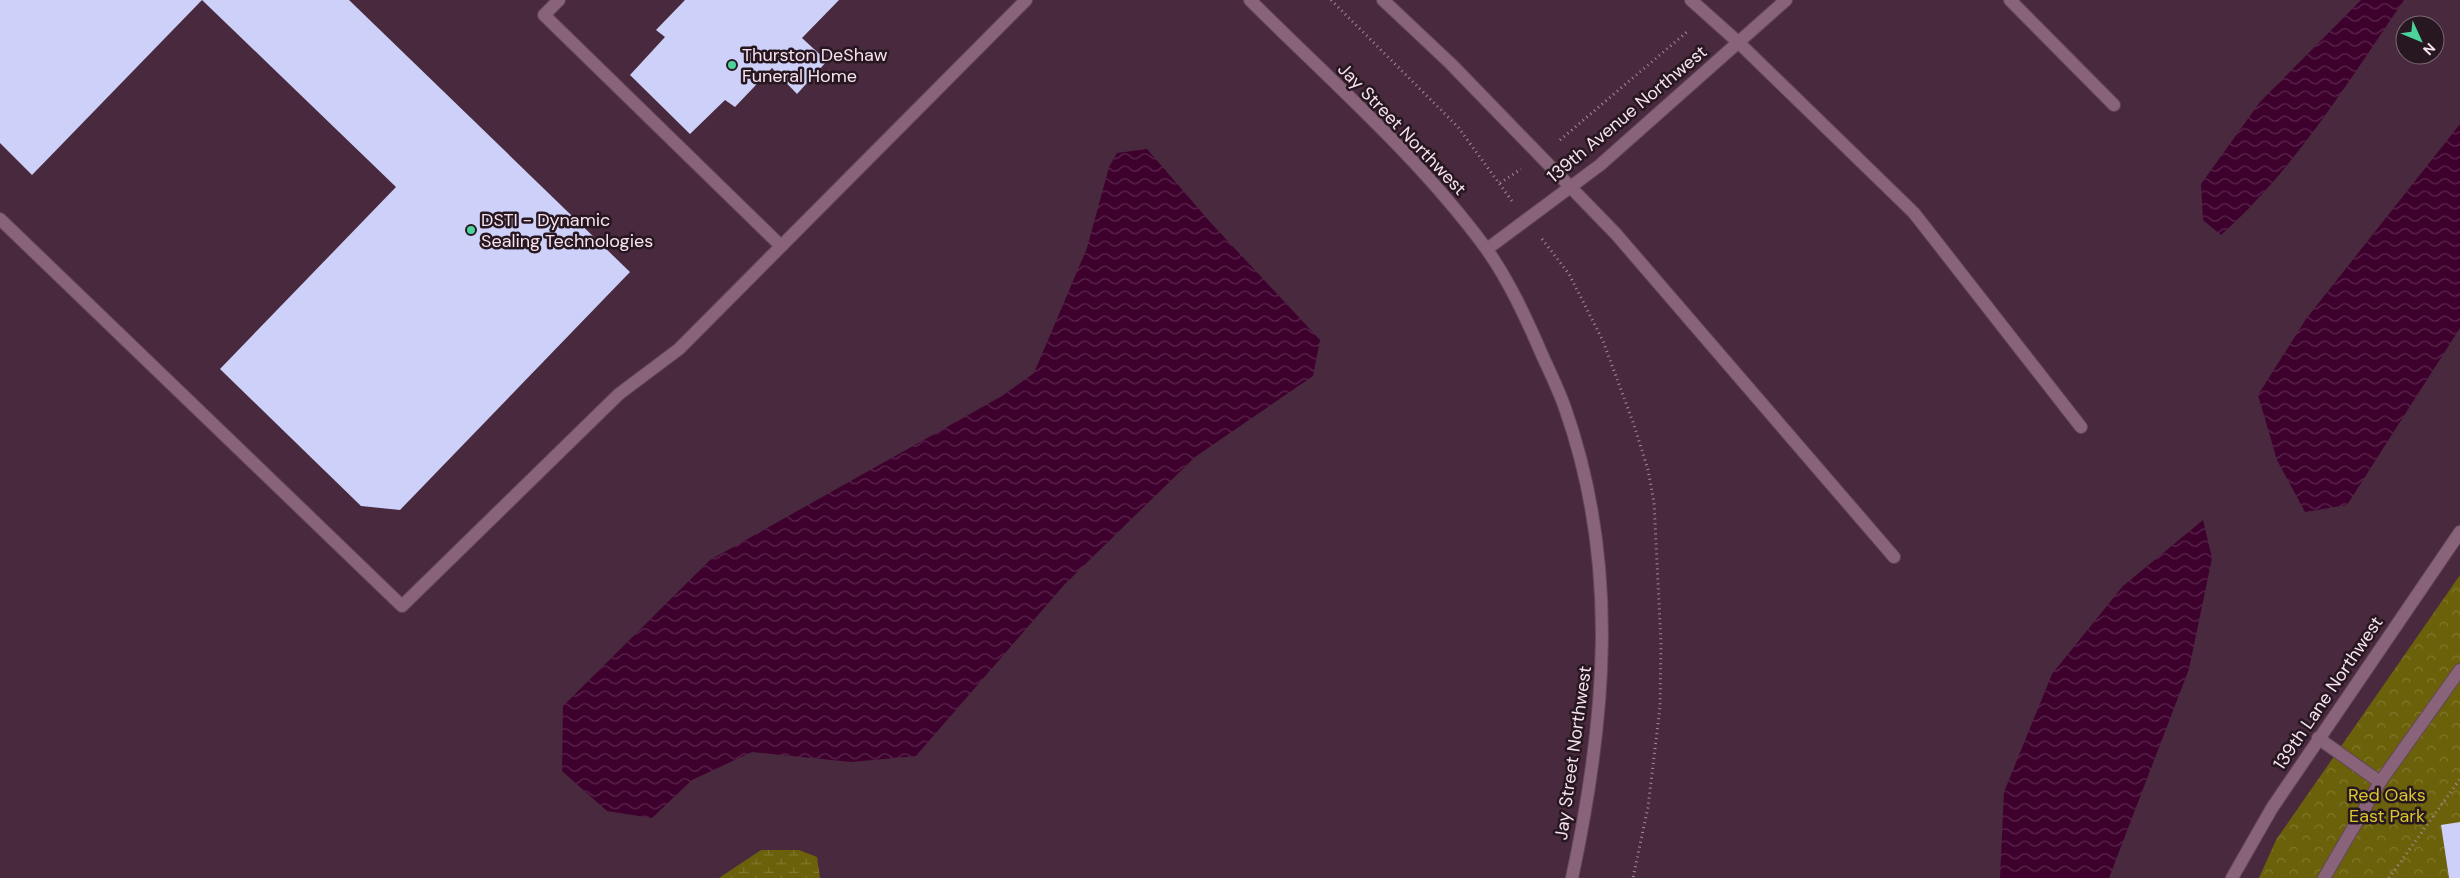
<svg xmlns="http://www.w3.org/2000/svg" width="2460" height="878" viewBox="0 0 2460 878" font-family="'DM Sans',sans-serif">
  <defs>
    <pattern id="wetland-marsh" width="20" height="14" patternUnits="userSpaceOnUse" patternTransform="scale(1.25)"><rect width="20" height="14" fill="#6b610a"/><path d="M1 5h8M5 5V1M11 12h8M15 12V8" fill="none" stroke="#81772e"/></pattern>
    <pattern id="park-crowns" width="20" height="18" patternUnits="userSpaceOnUse" patternTransform="scale(1.25)"><rect width="20" height="18" fill="#6b610a"/><path d="M2 6a3 3 0 1 1 6 0M12 15a3 3 0 1 1 6 0" fill="none" stroke="#81772e"/></pattern>
    <pattern id="water-waves" width="16" height="10" patternUnits="userSpaceOnUse" patternTransform="scale(1.25)"><rect width="16" height="10" fill="#3e012e"/><path d="M0 5q4-4 8 0t8 0" fill="none" stroke="#5b264d"/></pattern>
  </defs>
  <rect width="100%" height="100%" fill="#49293d"/>
  <path fill="url(#wetland-marsh)" d="M761 850H799L817 857 820 878H719Z"/>
  <path fill="url(#park-crowns)" d="M2460 575V878H2259L2276 840Z"/>
  <g fill="url(#water-waves)">
    <path d="M2361 0H2404C2348 82 2295 169 2221 235L2203 220 2201 184 2260 102Z"/>
    <path d="M2460 124V328L2347 505 2305 512 2277 460 2258 395 2306 319Z"/>
    <path d="M1147 149 1211 223 1320 340 1313 376 1195 457 1064 585 916 756 851 762 752 752 692 780 652 818 607 811 562 771 563 706 710 560 1002 396 1034 373 1087 248 1109 167 1117 153Z"/>
    <path d="M2203 520 2212 558 2189 669 2109 878H2000L2004 792 2052 674 2123 586Z"/>
  </g>
  <g fill="#cdd0f9">
    <path d="M0 0H202L32 175 0 143Z"/>
    <path d="M202 0H349L630 272 400 510 361 506 220 369 396 187Z"/>
    <path d="M685 0H839L802 38 827 61 797 94 772 68 735 107 725 100 690 134 630 75 665 37 656 30Z"/>
    <path d="M2460 822V878H2449L2441 825Z"/>
  </g>
  <g fill="none" stroke-linecap="round" stroke-linejoin="round">
    <defs>
      <g id="service">
        <path d="M559 0 544 15 781 246"/>
        <path d="M1383 0 1451 64 1616 234 1894 557"/>
        <path d="M1691 0 1738 42 1914 213 2081 427"/>
        <path d="M2010 0 2114 105"/>
        <path d="M0 219 402 606 619 394 679 349 1026 0"/>
        <path d="M2318 738 2380 782"/>
        <path d="M2324 878 2380 782 2460 670"/>
      </g>
      <g id="minor">
        <path d="M1487 249 1600 165 1786 0"/>
        <path d="M2232 878 2272 808 2460 532"/>
      </g>
      <path id="tertiary" d="M1250 0C1330 80 1417 155 1485 247 1509 280 1527 320 1543 357 1551 374 1559 391 1565 408 1620 564 1606 719 1572 878"/>
    </defs>
    <use href="#service" stroke="#634759" stroke-width="14"/>
    <use href="#minor" stroke="#634759" stroke-width="14"/>
    <use href="#tertiary" stroke="#634759" stroke-width="14"/>
    <g stroke="#a58b9b" stroke-width="3" stroke-dasharray="1 4" stroke-linecap="butt">
      <path d="M1331 0 1458 127 1512 201"/>
      <path d="M1560 140 1688 31"/>
      <path d="M1500 183 1521 169"/>
      <path d="M1542 239 1569 274 1603 341 1634 425 1648 470 1654 502 1661 643 1660 707 1648 807 1633 878"/>
      <path d="M2389 878 2460 779"/>
    </g>
    <use href="#service" stroke="#88637a" stroke-width="12"/>
    <use href="#minor" stroke="#88637a" stroke-width="12"/>
    <use href="#tertiary" stroke="#88637a" stroke-width="12"/>
  </g>
  <g fill="#4cd39b" stroke="#261720" stroke-width="2">
    <circle cx="732" cy="65" r="5"/>
    <circle cx="471" cy="230" r="5"/>
  </g>
  <g text-anchor="middle" dominant-baseline="central" stroke-width="5" stroke-linejoin="round" paint-order="stroke">
    <g font-size="18" fill="#f8e2ef" stroke="#261720" text-anchor="start">
      <text x="742" y="55">Thurston DeShaw<tspan x="742" dy="21">Funeral Home</tspan></text>
      <text x="481" y="220">DSTI - Dynamic<tspan x="481" dy="21">Sealing Technologies</tspan></text>
    </g>
    <g font-size="18" fill="#f8e2ef" stroke="#261720">
      <text transform="translate(1627 114) rotate(-40)">139th Avenue Northwest</text>
      <text transform="translate(1402 129) rotate(46)">Jay Street Northwest</text>
      <text transform="translate(2328 693) rotate(-56)">139th Lane Northwest</text>
      <text transform="translate(1573 753) rotate(-82)">Jay Street Northwest</text>
    </g>
    <g font-size="18" fill="#dac72e" stroke="#261720">
      <text x="2387" y="795">Red Oaks<tspan x="2387" dy="21">East Park</tspan></text>
    </g>
  </g>
  <g transform="translate(2420 40) rotate(134)"><circle r="24" fill="#261720" stroke="#7a6873"/>
  <path d="M0-4L9 19L0 12L-9 19Z" fill="#4cd39b"/>
  <text y="-8" font-size="14" font-weight="bold" text-anchor="middle" fill="#f8e2ef">N</text>
  </g>
</svg>
